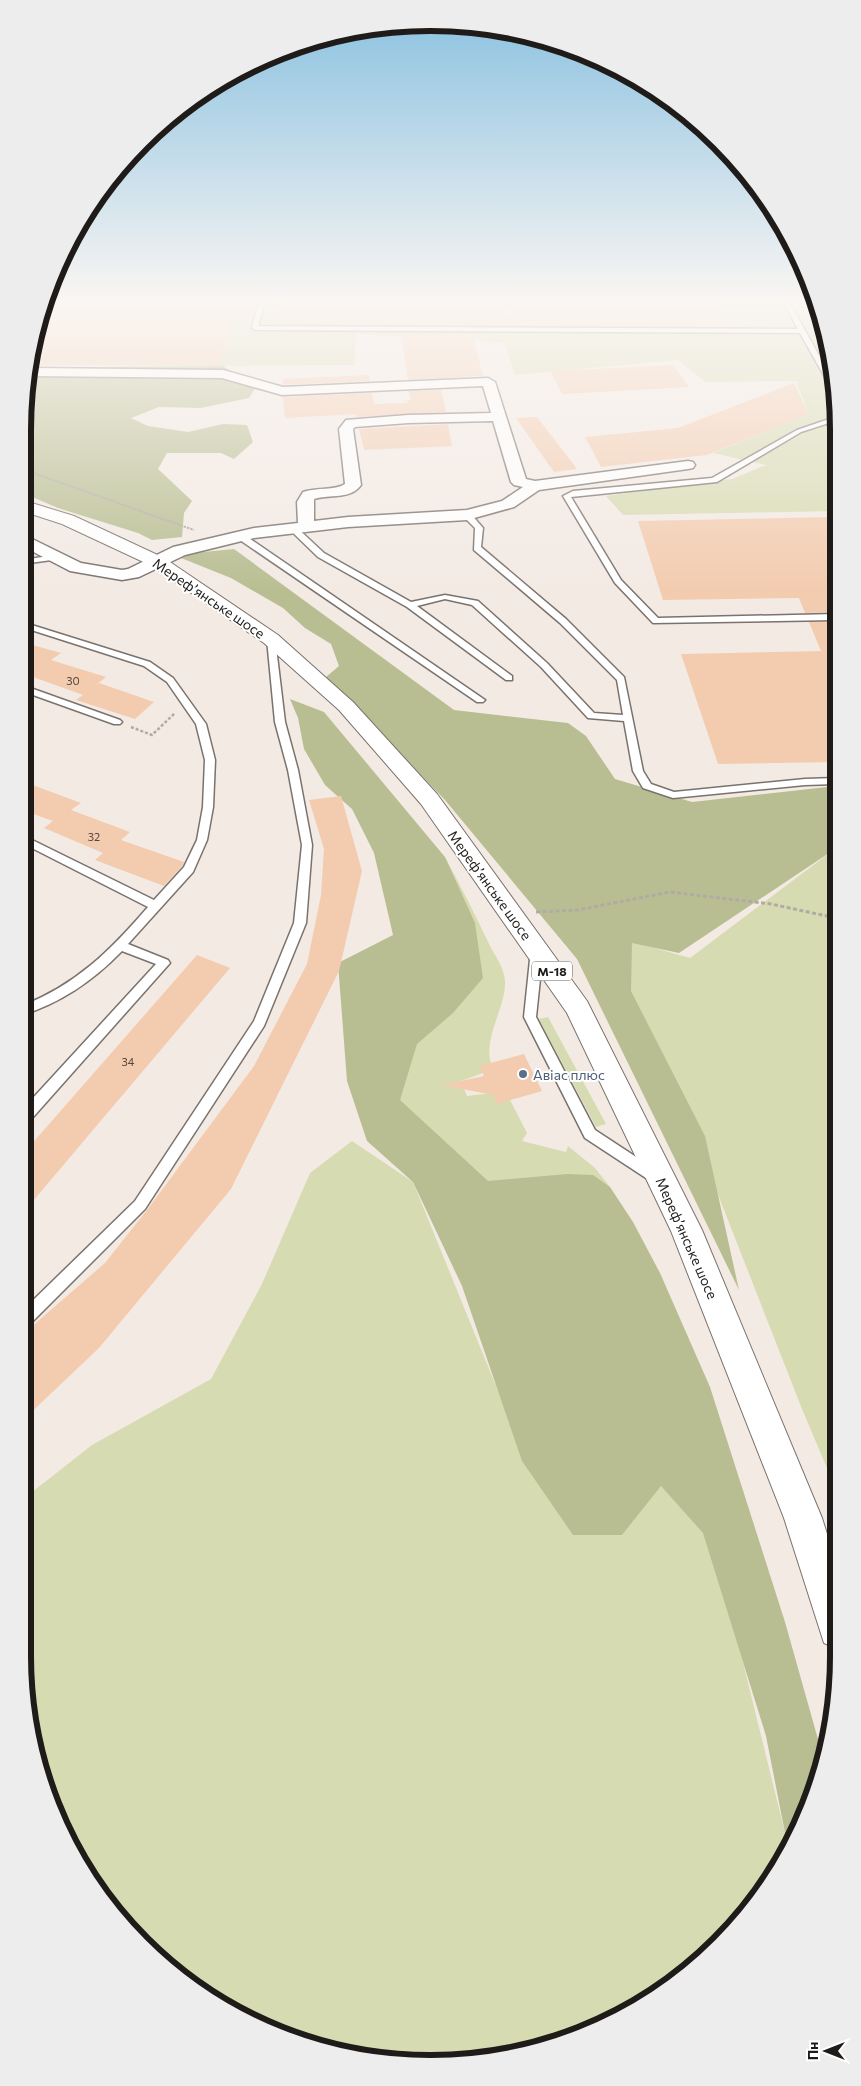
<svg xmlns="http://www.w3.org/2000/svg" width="861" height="2086" viewBox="0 0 861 2086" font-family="Commissioner,sans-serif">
  <rect width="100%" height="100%" fill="#f3eae4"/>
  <g fill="#d7dbb2">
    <path d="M244 298H811L835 377V511L623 515 606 496 732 479 766 465 713 453 809 414 796 381 705 382 678 360 515 375 504 343 356 334 355 365 218 366Z"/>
    <path d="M836 848 838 1494 802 1409 679 1095 616 992 623 939 690 958Z"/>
    <path d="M445 857C461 887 476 916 490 946 496 957 504 968 505 981 506 1008 483 1037 491 1063L483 1073 461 1081 467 1096 492 1093 497 1103 510 1100 527 1133 522 1141 566 1152 568 1146 595 1168 610 1187 528 1218 408 1154 381 1079 459 981Z"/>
    <path d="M548 1017 606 1124 596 1127 539 1019Z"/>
    <path d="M352 1141 413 1182 533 1477 661 1486 708 1520 785 1833 786 1845 754 1904 657 1995 587 2032 510 2056 377 2060 300 2042 227 2009 124 1924 77 1859 44 1787 23 1655 22 1500 92 1445 211 1379 262 1284 310 1173Z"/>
  </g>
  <g fill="#b9be92">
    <path d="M223 366 256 387 249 398 201 408 159 407 131 418 148 426 188 432 223 424 247 425 253 442 234 459 221 453H167L158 469 192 501 184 513 182 537 152 540 138 533 58 508 23 493V430L24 424 33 420 24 419 31 378 59 376 84 367Z"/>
    <path d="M234 549 454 710 568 723 586 736 615 779 692 802 836 786V852L829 853 679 953 632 943 631 991 705 1136 739 1290 577 959 445 800 326 677 339 666 331 644 305 628 283 608 231 578 181 558 193 553Z"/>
    <path d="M290 699 324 712 445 857 475 923 483 978 453 1013 417 1044 400 1100 488 1181 567 1174 593 1175 610 1187 633 1222 660 1273 710 1387 785 1622 821 1750 817 1786 787 1843 766 1736 703 1533 661 1486 622 1535H573L522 1461 462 1286 413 1182 367 1141 347 1081 338 963 393 935 374 853 352 809 325 785 304 749 298 718Z"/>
  </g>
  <g fill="#f3ccb0">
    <path d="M45 298H242L253 300 247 320H235L218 366 33 365Z"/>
    <path d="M287 298H715L728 327 280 324Z"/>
    <path d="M401 333H472L483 376 408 380Z"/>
    <path d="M673 365 689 387 562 394 550 371Z"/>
    <path d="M369 375 370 381 283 385V379Z"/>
    <path d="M794 383 809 414 707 455 601 467 585 437 678 428Z"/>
    <path d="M441 390 446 412 357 417 356 414 285 418 283 397 372 393 374 404 408 403 407 400H411L409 391Z"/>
    <path d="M537 417 554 439 577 469 554 472 516 418Z"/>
    <path d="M448 424 452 446 364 450 359 429Z"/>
    <path d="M835 517 836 612 805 613 799 598 663 600 638 521Z"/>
    <path d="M809 622H836V762L718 764 681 654 821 651Z"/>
    <path d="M22 642 61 653 51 660 106 677 91 689 99 683 154 702 135 719 76 700 83 695 22 673Z"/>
    <path d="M22 781 81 803 71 810 130 832 121 840 184 862 183 865 164 886 95 860 103 853 44 828 53 821 22 810Z"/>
    <path d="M341 796 362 871 339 971 231 1189 99 1348 22 1421V1335L105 1263 147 1210 254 1066 307 964 321 895 324 849 309 800Z"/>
    <path d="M197 955 230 968 22 1214V1155Z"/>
    <path d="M524 1054 542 1091 497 1104 493 1095 442 1085 484 1076 479 1066Z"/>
  </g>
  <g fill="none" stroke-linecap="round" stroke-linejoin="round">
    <defs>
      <g id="lane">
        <path d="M260 298H266L258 326 798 329 781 298H787L833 381 835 411 832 409 827 381 800 333 255 330 252 328Z"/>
        <path d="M835 417V421L801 432 717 482 571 497 621 580 658 618 836 614V620L653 623 615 583 563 496 573 491 712 478 797 430Z"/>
        <path d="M464 513H470L483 528 481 547 566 619 624 677 643 771 651 784 674 792 805 779 836 778V784L805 785 673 798 643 788 633 771 624 721 588 718 541 667 472 605 445 599 417 606 512 676V680H506L407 607 318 557 288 528 295 526 324 553 411 602 445 595 478 601 547 663 594 713 623 715 617 680 560 623 474 550 475 528 464 517Z"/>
        <path d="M237 534H243L485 700 483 702H477L237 538Z"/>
        <path d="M56 555 60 557 59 559 22 564V560Z"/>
        <path d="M22 622 150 662 173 678 206 724 215 760 213 807 207 840 193 872 128 944 168 960 170 963 27 1124 22 1125V1110L156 964 122 951C94 980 61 1003 22 1015V1006C77 984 110 951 148 907L22 843V835L154 900 184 867 197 840 203 807 205 760 196 724 167 682 144 666 22 627Z"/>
        <path d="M271 636 275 639 285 722 298 770 312 845 306 923 264 1026 145 1209 27 1327 22 1329V1311L135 1201 254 1021 294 923 302 845 288 770 275 722 267 639Z"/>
        <path d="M22 685 120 720 122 722 120 724H114L22 691Z"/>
        <path d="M537 946 543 950 536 1017 595 1130 659 1172 661 1176 659 1180 654 1182 649 1180 585 1138 524 1017 531 950Z"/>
      </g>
      <path id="street" d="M33 368 223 370 283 387 488 378 495 382 526 479 535 481 688 461 693 462 695 465 693 468 688 469 539 490 514 507 467 520 348 527 254 538 185 555 139 577 122 580 70 571 22 546V534L81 563 122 570 128 569 173 547 254 528 298 523 297 502 303 492C317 487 334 491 345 484L339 429 346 420 408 415 491 413 483 386 282 395 222 378 32 376ZM493 421 511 482 514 485 523 487 502 501 467 510 348 517 314 521V499C330 494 350 500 361 485L353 429 355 427 408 423Z"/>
      <path id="highway" d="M22 500 74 516 164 558 278 635 353 702 437 794 587 1001 702 1230 822 1518 838 1569V1649L824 1643 784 1518 671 1231 567 1013 421 804 339 710 264 643 152 566 62 524 22 511Z"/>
    </defs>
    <use href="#lane" stroke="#7a726d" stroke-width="3"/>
    <use href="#street" stroke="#7a726d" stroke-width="3"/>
    <use href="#highway" stroke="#7a726d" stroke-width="2"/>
    <path stroke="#b1aaa5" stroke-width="2" stroke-dasharray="2.5 1" stroke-linecap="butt" d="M22 469 194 530"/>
    <path stroke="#b1aaa5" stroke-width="2.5" stroke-dasharray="3 2" stroke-linecap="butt" d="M131 727 152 735 175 713"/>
    <path stroke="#b1aaa5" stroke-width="3" stroke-dasharray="4 2.5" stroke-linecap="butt" d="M536 912 578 910 670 892 771 904 836 918"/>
    <use href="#lane" fill="#fff" fill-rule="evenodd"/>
    <use href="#street" fill="#fff" fill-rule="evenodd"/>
    <use href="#highway" fill="#fff" fill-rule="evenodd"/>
  </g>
  <linearGradient id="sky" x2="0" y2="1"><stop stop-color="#88c0e0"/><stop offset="0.51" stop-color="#faf6f3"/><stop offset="1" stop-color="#faf6f3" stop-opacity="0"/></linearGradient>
  <rect width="861" height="590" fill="url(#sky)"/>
  <circle fill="#5c6f8a" stroke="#fff" stroke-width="2" cx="523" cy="1074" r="5"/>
  <g text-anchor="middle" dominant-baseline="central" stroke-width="4" stroke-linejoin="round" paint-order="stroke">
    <g font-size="11" fill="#53473f">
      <text x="73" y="680">30</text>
      <text x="94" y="836">32</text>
      <text x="128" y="1061">34</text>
    </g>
    <rect fill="#fff" stroke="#625f5e" stroke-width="1" x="532" y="961.5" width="40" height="19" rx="4"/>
    <g font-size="12" font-weight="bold" fill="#1e1b19">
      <text x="552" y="971">М-18</text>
    </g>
    <g font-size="14" fill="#1e1b19" stroke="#fff">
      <text transform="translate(209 598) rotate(34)">Мереф’янське шосе</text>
      <text transform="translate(490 885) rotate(54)">Мереф’янське шосе</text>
      <text transform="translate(687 1238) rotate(66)">Мереф’янське шосе</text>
    </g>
    <g font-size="14" fill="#4e5e75" stroke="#fff" text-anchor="start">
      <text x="533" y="1074">Авіас плюс</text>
    </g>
  </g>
  <path d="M0 0H861V2086H0ZM430 31H431A399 399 0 0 1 830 430V1656A399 399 0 0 1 431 2055H430A399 399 0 0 1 31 1656V430A399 399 0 0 1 430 31Z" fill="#ededed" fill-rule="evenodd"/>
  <path fill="none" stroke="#1e1b19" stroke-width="6" d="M430 31H431A399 399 0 0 1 830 430V1656A399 399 0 0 1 431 2055H430A399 399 0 0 1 31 1656V430A399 399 0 0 1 430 31Z"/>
  <g transform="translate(826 2051) rotate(270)" stroke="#ffffff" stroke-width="4" paint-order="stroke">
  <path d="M0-4L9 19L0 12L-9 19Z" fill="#1e1b19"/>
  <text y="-8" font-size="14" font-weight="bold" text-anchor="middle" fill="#1e1b19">Пн</text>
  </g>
</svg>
